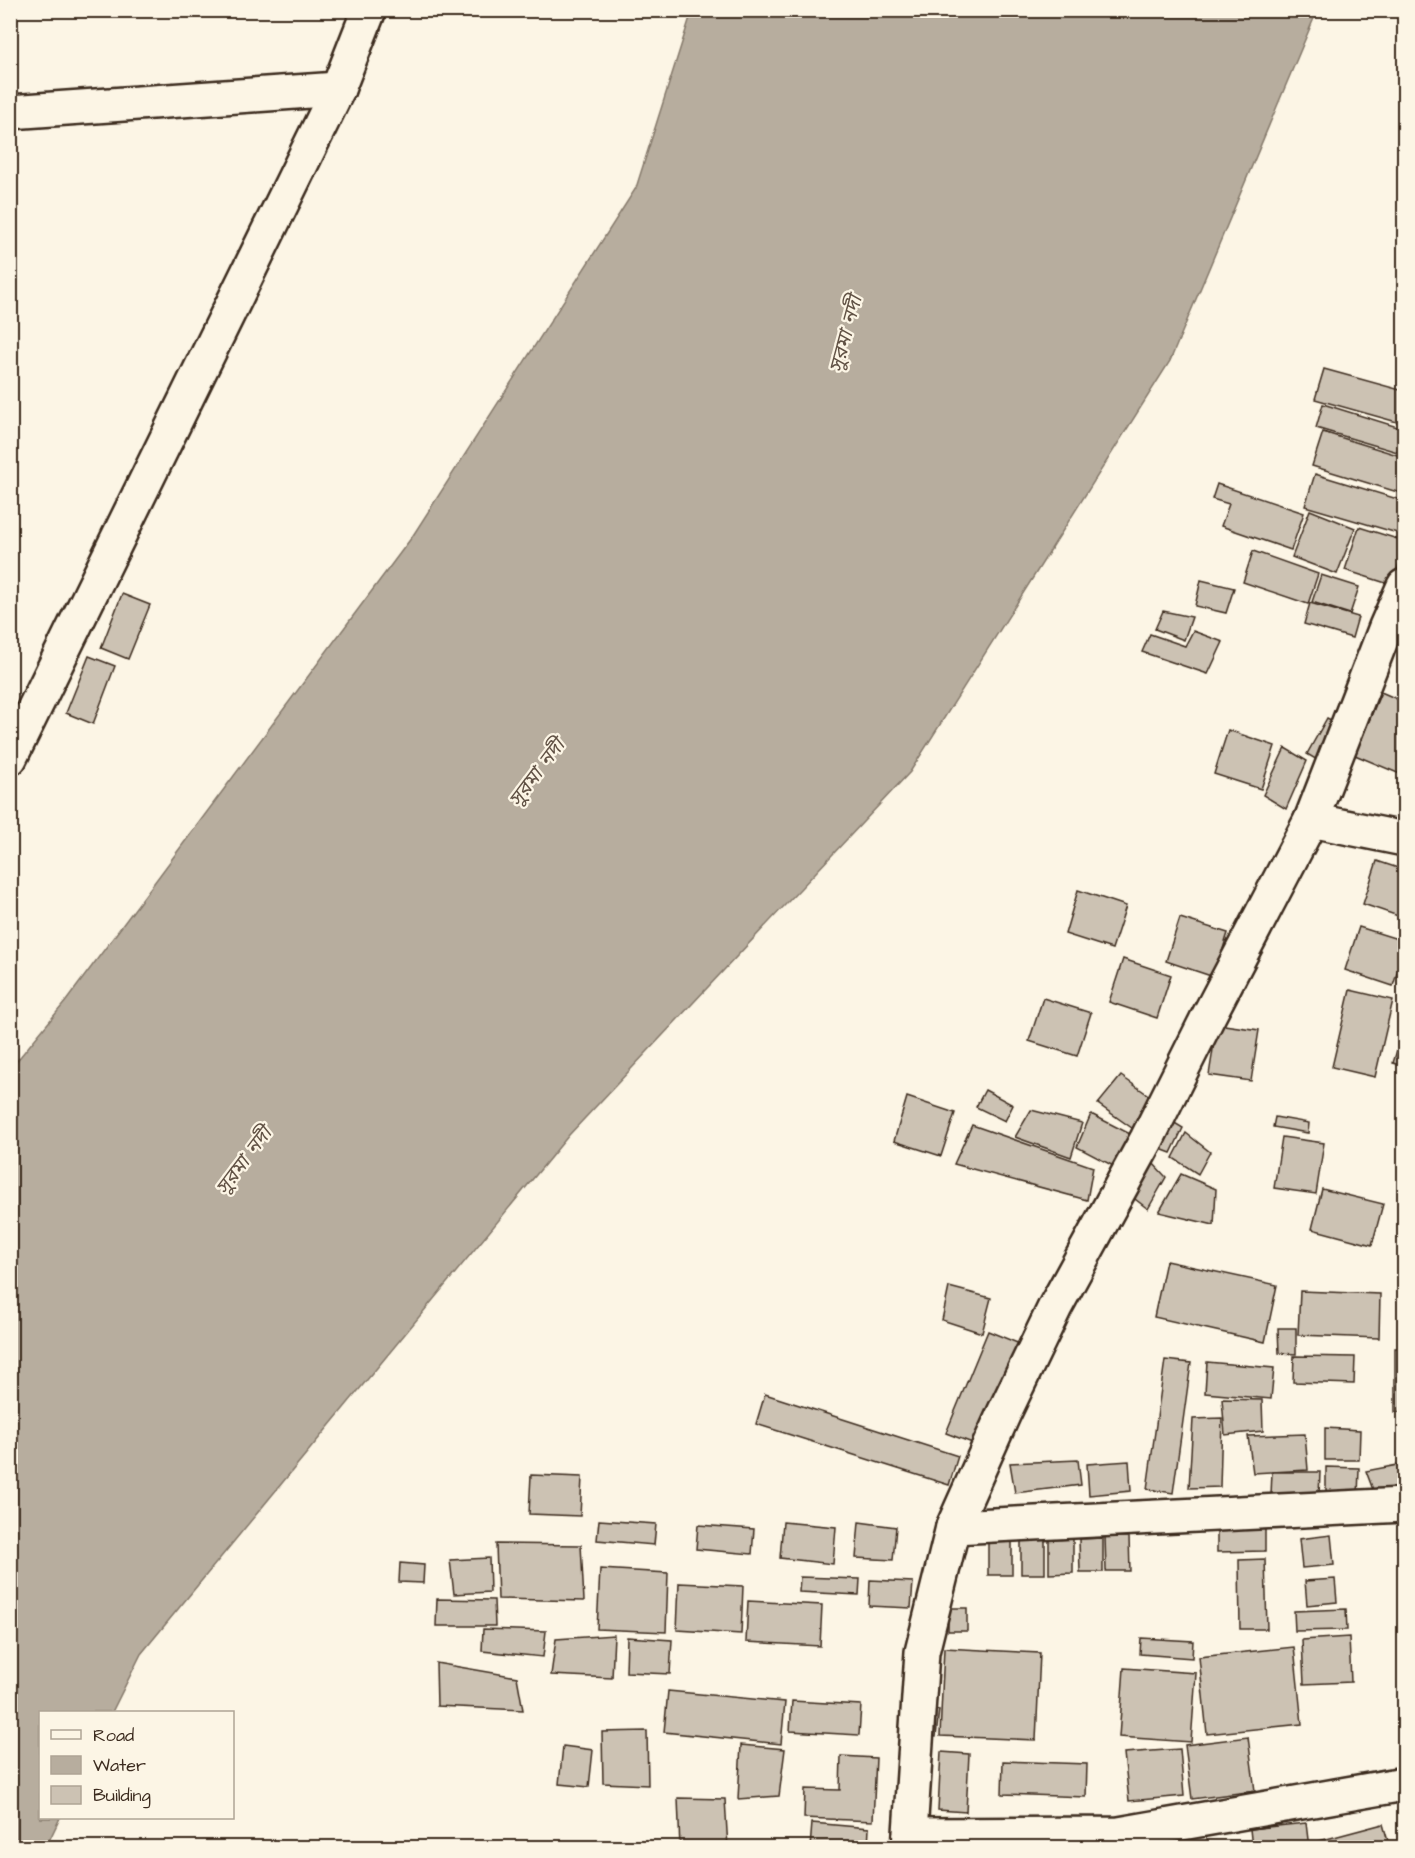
<svg xmlns="http://www.w3.org/2000/svg" width="1415" height="1858" viewBox="0 0 1415 1858" font-family="'Architects Daughter','Noto Sans Bengali',sans-serif">
  <rect width="100%" height="100%" fill="#fcf5e5"/>
  <filter id="ink" filterUnits="userSpaceOnUse"><feTurbulence type="fractalNoise" baseFrequency=".0167" numOctaves="2"/><feDisplacementMap in="SourceGraphic" scale="12" xChannelSelector="R" yChannelSelector="G"/><feConvolveMatrix kernelMatrix="1 2 1 2 8 2 1 2 1" color-interpolation-filters="sRGB"/></filter>
  <g filter="url(#ink)">
    <path fill="#b7ad9e" stroke="#85796b" stroke-width="1.5" d="M692 11H1317L1170 361 910 772 569 1135 141 1654 112 1712H40V1818H60L46 1847H11V1068L66 1001 412 537 636 188Z"/>
    <g fill="#ccc2b3" stroke="#3b2a1e" stroke-width="1.5">
      <path d="M1324 369 1404 391V424L1315 399Z"/>
      <path d="M1323 404 1404 429V454L1316 428Z"/>
      <path d="M1323 432 1404 457V494L1312 466Z"/>
      <path d="M1315 474 1404 501V535L1305 506Z"/>
      <path d="M1217 484 1304 513 1291 550 1221 526 1229 504 1212 499Z"/>
      <path d="M1310 510 1355 528 1337 574 1292 557Z"/>
      <path d="M1359 527 1404 541V548L1392 585 1345 570Z"/>
      <path d="M1253 551 1318 574 1308 604 1243 582Z"/>
      <path d="M1321 575 1359 587 1350 614 1312 602Z"/>
      <path d="M1201 580 1234 588 1226 613 1195 606Z"/>
      <path d="M122 594 150 605 128 659 101 648Z"/>
      <path d="M1310 603 1358 617 1352 638 1304 624Z"/>
      <path d="M1163 611 1192 617 1184 640 1155 629Z"/>
      <path d="M1193 631 1223 642 1208 674 1142 652 1150 634 1185 646Z"/>
      <path d="M89 656 115 666 93 724 66 713Z"/>
      <path d="M1381 692 1404 702V763L1400 774 1355 755Z"/>
      <path d="M1327 718 1344 727 1324 764 1307 754Z"/>
      <path d="M1228 730 1275 746 1261 789 1214 774Z"/>
      <path d="M1285 748 1307 761 1286 809 1263 795Z"/>
      <path d="M1377 861 1404 870V918L1363 904Z"/>
      <path d="M1078 890 1126 906 1112 949 1065 934Z"/>
      <path d="M1180 918 1228 933 1214 977 1166 961Z"/>
      <path d="M1359 927 1404 941V951L1393 986 1345 970Z"/>
      <path d="M1123 959 1171 975 1157 1018 1109 1002Z"/>
      <path d="M1350 990 1393 1000 1375 1077 1332 1067Z"/>
      <path d="M1043 998 1091 1013 1077 1056 1029 1041Z"/>
      <path d="M1217 1024 1259 1030 1251 1081 1209 1075Z"/>
      <path d="M1404 1028V1066L1393 1063Z"/>
      <path d="M1121 1076 1157 1101 1139 1133 1098 1104Z"/>
      <path d="M985 1090 1013 1105 1005 1121 976 1107Z"/>
      <path d="M907 1097 955 1113 941 1156 894 1141Z"/>
      <path d="M1031 1110 1082 1123 1071 1157 1015 1137Z"/>
      <path d="M1091 1114 1140 1139 1121 1170 1077 1147Z"/>
      <path d="M1275 1117 1309 1123 1308 1133 1273 1127Z"/>
      <path d="M1168 1119 1183 1128 1171 1153 1155 1147Z"/>
      <path d="M972 1125 1093 1167 1087 1200 954 1164Z"/>
      <path d="M1186 1133 1210 1152 1198 1174 1173 1158Z"/>
      <path d="M1282 1137 1324 1143 1316 1194 1274 1188Z"/>
      <path d="M1152 1162 1166 1177 1148 1209 1131 1196Z"/>
      <path d="M1181 1174 1216 1189 1214 1225 1159 1212Z"/>
      <path d="M1322 1189 1383 1204 1372 1245 1312 1229Z"/>
      <path d="M1166 1261 1277 1285 1265 1342 1154 1317Z"/>
      <path d="M949 1287 991 1298 982 1333 942 1320Z"/>
      <path d="M1300 1291 1380 1294 1379 1338 1298 1335Z"/>
      <path d="M1278 1328H1296V1354L1279 1353Z"/>
      <path d="M988 1331 1025 1346 983 1447 946 1433Z"/>
      <rect x="1395" y="1348" width="9" height="64"/>
      <path d="M1294 1356 1355 1357 1354 1384 1293 1382Z"/>
      <path d="M1165 1360 1191 1363 1173 1493 1147 1489Z"/>
      <path d="M1207 1362 1274 1368 1271 1399 1205 1393Z"/>
      <path d="M765 1394 958 1456 949 1485 756 1424Z"/>
      <path d="M1222 1399 1262 1400 1263 1431 1225 1435Z"/>
      <path d="M1222 1418 1220 1487 1189 1488 1193 1419Z"/>
      <path d="M1325 1428 1360 1430 1359 1460H1325Z"/>
      <path d="M1305 1434 1308 1470 1253 1473 1248 1436Z"/>
      <path d="M1078 1460 1081 1485 1015 1493 1010 1463Z"/>
      <path d="M1129 1461 1131 1491 1089 1495 1087 1464Z"/>
      <path d="M1403 1464 1404 1498 1378 1503 1366 1471Z"/>
      <path d="M1326 1467 1359 1468 1358 1497 1326 1496Z"/>
      <path d="M1272 1472H1320L1319 1495H1271Z"/>
      <path d="M531 1475 582 1477 580 1516 529 1514Z"/>
      <path d="M599 1520 656 1524 654 1545 597 1540Z"/>
      <path d="M783 1522 836 1527 833 1564 780 1558Z"/>
      <path d="M859 1522 896 1527 893 1560 856 1558Z"/>
      <path d="M698 1525 754 1529 752 1554 696 1549Z"/>
      <path d="M1265 1529V1551L1217 1552V1530Z"/>
      <path d="M1331 1535 1334 1565 1302 1568 1299 1539Z"/>
      <path d="M1105 1537H1129L1130 1571H1106Z"/>
      <path d="M1103 1538V1572H1080L1079 1539Z"/>
      <path d="M1073 1539V1573L1049 1574V1540Z"/>
      <rect x="1021" y="1540" width="24" height="34"/>
      <rect x="988" y="1542" width="24" height="33"/>
      <path d="M496 1544 581 1545 584 1601 498 1599Z"/>
      <path d="M489 1558 490 1592 454 1594 450 1560Z"/>
      <path d="M1265 1559 1267 1629H1240L1239 1560Z"/>
      <path d="M400 1563 424 1565 423 1583 399 1582Z"/>
      <path d="M600 1569 668 1573 666 1632 597 1629Z"/>
      <path d="M800 1577 860 1579 859 1595 799 1592Z"/>
      <path d="M1335 1579 1337 1602 1307 1605 1305 1581Z"/>
      <path d="M870 1580 913 1582 911 1608 869 1606Z"/>
      <path d="M679 1583 743 1586 741 1634 677 1630Z"/>
      <path d="M437 1599 494 1600 495 1626H436Z"/>
      <path d="M748 1601 822 1605 820 1646 746 1642Z"/>
      <rect x="948" y="1608" width="19" height="23"/>
      <path d="M1346 1609 1347 1630 1295 1631 1294 1611Z"/>
      <path d="M483 1629 546 1631 543 1657 482 1651Z"/>
      <path d="M614 1635 612 1678 551 1675 556 1639Z"/>
      <path d="M627 1637 672 1640 670 1674 626 1672Z"/>
      <path d="M1349 1637 1351 1682 1304 1684 1302 1640Z"/>
      <path d="M1141 1638 1193 1641 1192 1658 1140 1654Z"/>
      <path d="M1294 1647 1302 1724 1207 1734 1199 1657Z"/>
      <path d="M944 1648 1040 1653 1036 1740 940 1736Z"/>
      <path d="M436 1663 517 1677 523 1710 437 1706Z"/>
      <path d="M1124 1668 1196 1673 1191 1742 1119 1737Z"/>
      <path d="M668 1691 785 1702 781 1744 664 1732Z"/>
      <path d="M792 1701 861 1705 859 1735 790 1731Z"/>
      <path d="M929 1709 939 1710 936 1737 926 1736Z"/>
      <path d="M647 1731 648 1785 603 1783 602 1732Z"/>
      <path d="M1248 1737 1255 1791 1192 1799 1185 1745Z"/>
      <path d="M741 1745 785 1749 779 1796 738 1799Z"/>
      <path d="M563 1746 593 1750 589 1787 559 1784Z"/>
      <path d="M1180 1749 1184 1796 1129 1801 1124 1753Z"/>
      <path d="M941 1752 969 1754 966 1812 938 1810Z"/>
      <path d="M841 1756 876 1758 873 1821 804 1818 805 1789 840 1790Z"/>
      <path d="M1003 1761 1087 1764 1086 1797 1002 1794Z"/>
      <path d="M678 1798 725 1799 728 1848H680Z"/>
      <path d="M812 1823 869 1828 868 1848H810Z"/>
      <path d="M1306 1823 1309 1848H1252L1250 1829Z"/>
      <path d="M1383 1824 1390 1848H1321L1319 1841Z"/>
    </g>
    <g fill="none" stroke-linecap="round" stroke-linejoin="round">
      <defs>
        <g id="minor">
          <path d="M10 112 338 89"/>
          <path d="M10 758 338 89 369 10"/>
          <path d="M1311 820 1404 839"/>
          <path d="M953 1527 1404 1505"/>
          <path d="M910 1835 1119 1834 1404 1784"/>
          <path d="M909 1848 922 1652 953 1527 1004 1413 1055 1307 1147 1139 1207 1019 1311 820 1386 627 1404 586"/>
        </g>
      </defs>
      <use href="#minor" stroke="#3b2a1e" stroke-width="38"/>
      <use href="#minor" stroke="#fcf5e5" stroke-width="33"/>
    </g>
  </g>
  <g text-anchor="middle" dominant-baseline="central" stroke-width="4.5" stroke-linejoin="round" paint-order="stroke">
    <g font-size="20" font-style="italic" fill="#605144" stroke="#fcf5e5">
      <text transform="translate(846 334) rotate(-75)">সুরমা নদী</text>
      <text transform="translate(537 773) rotate(-53)">সুরমা নদী</text>
      <text transform="translate(244 1161) rotate(-53)">সুরমা নদী</text>
    </g>
  </g>
  <rect width="1415" height="1858" fill="none" stroke="#fcf5e5" stroke-width="36"/>
  <rect x="18" y="18" width="1379" height="1822" fill="none" stroke="#3b2a1e" stroke-width="2" filter="url(#ink)"/>
  <rect x="39" y="1711" width="195" height="108" fill="#fcf5e5" stroke="#afa495" stroke-width="1.5"/>
  <rect x="51" y="1730" width="30" height="9" fill="#fcf5e5" stroke="#afa495" stroke-width="1.5"/>
  <text x="93" y="1741" font-size="18" fill="#3b2a1e">Road</text>
  <rect x="51" y="1756" width="30" height="18" fill="#b7ad9e" stroke="#afa495" stroke-width="1.5"/>
  <text x="93" y="1771" font-size="18" fill="#3b2a1e">Water</text>
  <rect x="51" y="1786" width="30" height="18" fill="#ccc2b3" stroke="#afa495" stroke-width="1.5"/>
  <text x="93" y="1801" font-size="18" fill="#3b2a1e">Building</text>
</svg>
